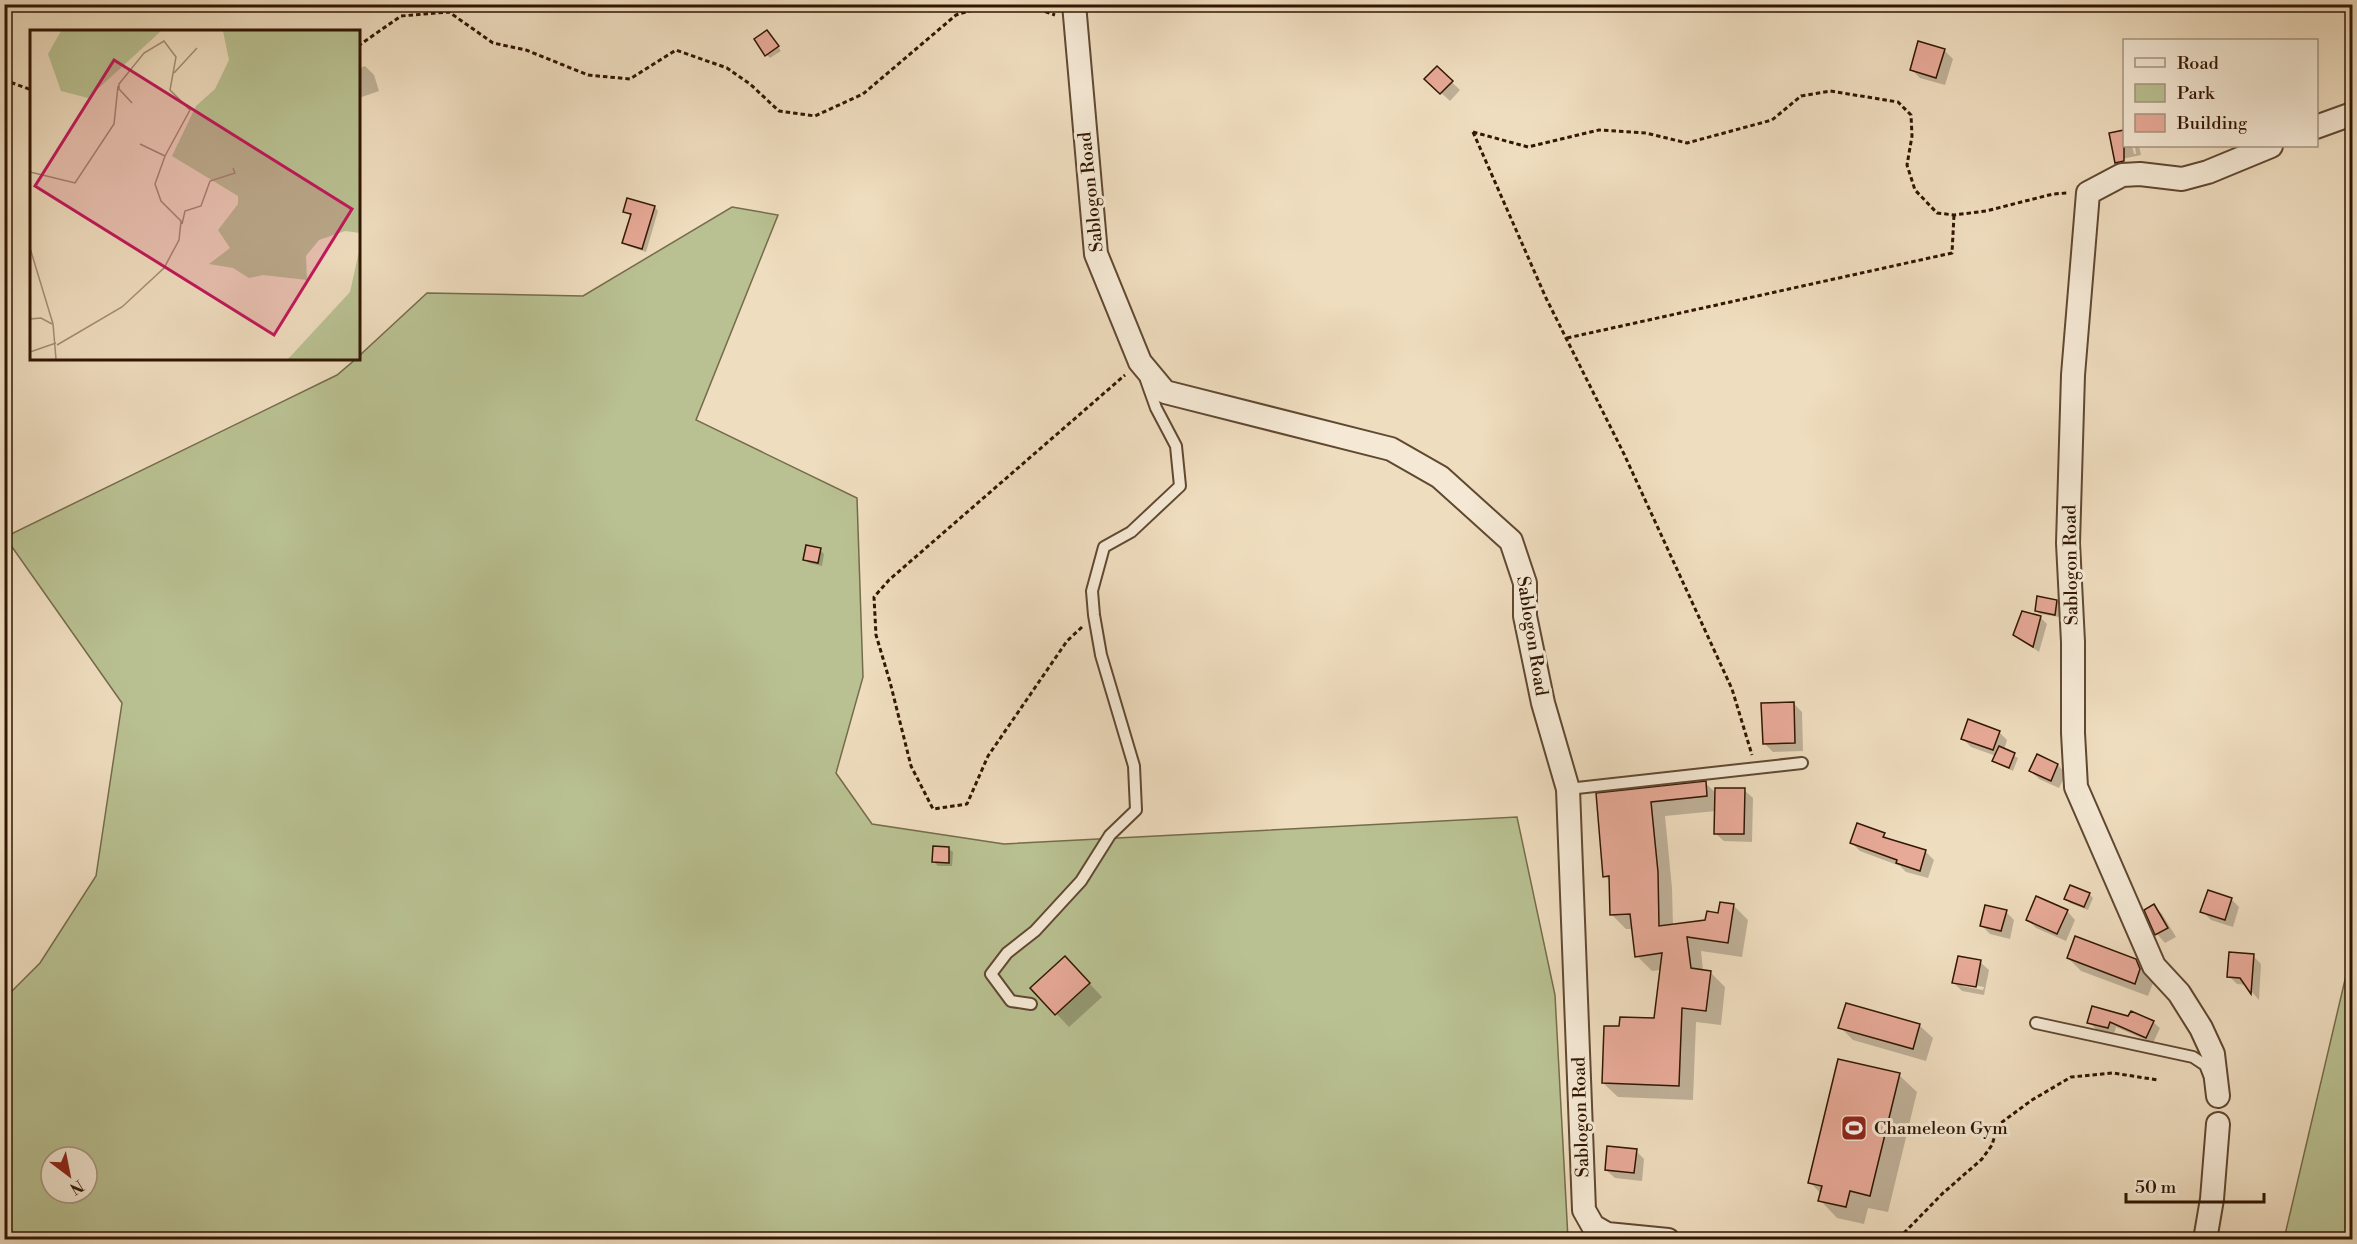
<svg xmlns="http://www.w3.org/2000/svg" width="2357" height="1244" viewBox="0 0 2357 1244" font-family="'Libre Bodoni',serif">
  <rect width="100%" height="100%" fill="#efddbf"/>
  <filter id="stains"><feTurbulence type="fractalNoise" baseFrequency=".00333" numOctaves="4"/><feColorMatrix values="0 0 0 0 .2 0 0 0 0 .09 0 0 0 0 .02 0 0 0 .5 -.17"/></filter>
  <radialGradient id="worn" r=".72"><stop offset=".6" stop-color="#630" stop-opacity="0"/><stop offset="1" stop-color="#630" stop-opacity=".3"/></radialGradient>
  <g fill="#b9c192" stroke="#756c4a" stroke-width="1.5" fill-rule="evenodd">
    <path d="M732 207 778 215 696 420 857 498 863 677 836 773 872 824 1004 844 1517 817 1555 995 1568 1239 5 1240V998L40 963 96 876 122 703 5 537 337 375 356 359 358 358 359 356 427 293 583 296ZM51 1157H87V1193H51Z"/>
    <path d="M2352 950V1239H2284Z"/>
  </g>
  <g fill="#0003" fill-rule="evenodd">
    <path d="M771 36 781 51 770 58 767 55Z"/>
    <path d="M1944 50 1953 59 1945 85 1920 78 1911 69Z"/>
    <path d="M365 66 374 75 379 91 359 98 358 69Z"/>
    <path d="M1437 68 1460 90 1450 101 1426 79Z"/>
    <path d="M2124 131V146H2132L2134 154H2136L2135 146H2139L2141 155 2122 159 2111 134Z"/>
    <path d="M655 207 658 211 646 252 628 246 624 242 632 217 625 212Z"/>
    <path d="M820 550 824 554 822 566 809 563 805 559Z"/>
    <path d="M2057 601 2060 605 2059 617 2040 614 2036 610Z"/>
    <path d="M2040 617 2047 624 2039 652 2015 635Z"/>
    <path d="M1793 703 1802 712 1803 751 1773 752 1764 743Z"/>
    <path d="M1999 732 2007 740 2004 750 2018 758 2013 771 1998 764 1994 760 1996 756 1971 747 1963 739Z"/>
    <path d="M2038 756 2058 765 2066 774 2059 788 2039 779 2031 771Z"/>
    <path d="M1705 783 1716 793 1744 790 1753 798 1752 842 1724 841 1715 833 1716 811 1665 816 1672 888 1673 926 1706 921 1733 905 1748 920 1742 957 1701 951 1703 971 1710 972 1725 987 1721 1025 1696 1022 1693 1100 1618 1097 1603 1083 1621 1027 1655 1019 1661 970 1652 971 1637 956 1634 929H1626L1611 914V882L1605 876 1597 795Z"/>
    <path d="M1884 835 1889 840 1925 851 1934 860 1928 878 1906 872 1900 866 1860 851 1851 842Z"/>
    <path d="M949 849 953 852 952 866H938L934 862Z"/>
    <path d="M2089 894 2093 898 2088 910 2070 903 2066 899Z"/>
    <path d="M2231 899 2239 907 2233 927 2211 920 2202 911Z"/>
    <path d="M2154 906 2162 914 2176 937 2165 943 2157 934 2146 910Z"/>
    <path d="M2067 911 2075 920 2066 941 2036 928 2027 919Z"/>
    <path d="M2006 912 2014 920 2010 939 1990 934 1981 925Z"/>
    <path d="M2253 956 2261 964 2259 1000 2246 985 2237 984 2229 976Z"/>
    <path d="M2068 958 2135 960 2149 974 2153 983 2148 996 2081 971Z"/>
    <path d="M1980 962 1989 970 1984 995 1962 991 1954 983ZM1962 983 1984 987 1983 990 1962 986Z"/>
    <path d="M1078 971 1102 997 1069 1027 1032 988Z"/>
    <path d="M2129 1018 2153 1022 2160 1028 2153 1043 2116 1027 2114 1034 2096 1029 2089 1022Z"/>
    <path d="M1919 1025 1933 1038 1926 1061 1853 1040 1840 1027Z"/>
    <path d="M1899 1075 1917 1092 1888 1212 1868 1208 1864 1224 1837 1218 1820 1200 1821 1194 1810 1182Z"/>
    <path d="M1636 1151 1644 1159 1642 1181 1615 1178 1606 1170Z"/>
  </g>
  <g fill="#e8aa98" stroke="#311602" stroke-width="1.5">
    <path d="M767 30 779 46 765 56 754 39Z"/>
    <path d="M1918 41 1945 49 1936 78 1910 70Z"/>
    <path d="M1437 66 1453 81 1440 94 1424 79Z"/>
    <path d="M2124 130V161L2115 163 2109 133Z"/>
    <path d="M627 198 655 206 642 249 622 243 631 214 623 212Z"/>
    <path d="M806 545 821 548 818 563 803 560Z"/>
    <path d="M2037 596 2057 600 2055 615 2035 611Z"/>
    <path d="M2022 611 2041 616 2033 647 2013 635Z"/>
    <path d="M1794 702 1795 743 1763 744 1761 703Z"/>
    <path d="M1968 719 2000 731 1993 750 1961 739Z"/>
    <path d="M1999 746 2015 753 2009 768 1992 761Z"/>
    <path d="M2037 754 2058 764 2051 781 2029 771Z"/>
    <path d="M1706 781 1707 796 1651 802 1658 872 1659 926 1705 920 1707 911 1718 913 1720 902 1734 904 1728 943 1687 937 1691 968 1711 971 1706 1011 1682 1008 1679 1086 1602 1083 1604 1026H1619L1620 1017 1654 1018 1662 953 1635 957 1630 914 1610 915 1609 876 1603 877 1596 793Z"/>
    <path d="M1715 788H1745L1744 834H1714Z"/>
    <path d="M1857 823 1885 833 1883 837 1926 850 1920 871 1896 863 1897 860 1850 843Z"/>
    <path d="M933 846 949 847V863L932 862Z"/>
    <path d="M2070 885 2090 893 2084 907 2064 899Z"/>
    <path d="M2208 890 2232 898 2225 920 2200 912Z"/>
    <path d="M2036 896 2068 910 2057 934 2026 920Z"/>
    <path d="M2154 904 2168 928 2155 935 2144 910Z"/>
    <path d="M1985 905 2007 910 2001 931 1980 926Z"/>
    <path d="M2075 936 2136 959 2140 969 2135 984 2067 958Z"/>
    <path d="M2229 952 2254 954 2251 994 2240 978 2227 977Z"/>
    <path d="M1065 956 1090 983 1055 1015 1030 988Z"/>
    <path d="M1958 956 1981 960 1976 987 1952 983Z"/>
    <path d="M1846 1003 1920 1024 1913 1049 1838 1028Z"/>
    <path d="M2092 1006 2128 1016 2131 1011 2154 1021 2146 1038 2110 1022 2108 1028 2087 1023Z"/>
    <path d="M1838 1059 1900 1073 1870 1196 1850 1191 1846 1207 1818 1201 1822 1186 1808 1183Z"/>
    <path d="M1607 1146 1637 1149 1634 1173 1605 1170Z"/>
  </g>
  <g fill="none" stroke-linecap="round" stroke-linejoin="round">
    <defs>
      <g id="lane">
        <path d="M1568 789 1802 763"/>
        <path d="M1031 1004 1011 1001 991 974 1007 953 1035 931 1081 881 1110 835 1136 810 1134 766 1101 655 1094 615 1092 591 1104 547 1131 532 1180 486 1176 446 1156 408 1146 380"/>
        <path d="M2036 1023 2193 1057 2205 1065 2209 1075"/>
      </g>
      <g id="street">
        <path d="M1074 4 1096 254 1140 362 1165 392 1391 449 1440 477 1511 541 1525 583V616L1543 703 1568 789 1584 1210 1593 1226 1607 1234 1668 1240"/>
        <path d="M2316 127 2352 114"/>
        <path d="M2218 1096 2213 1054 2201 1028 2179 993 2154 966 2076 787 2073 733V642L2068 543 2073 375 2088 193 2122 175 2140 174 2182 179 2208 172 2271 146"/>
        <path d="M2205 1240 2212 1199 2218 1124"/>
      </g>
    </defs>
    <use href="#lane" stroke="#604831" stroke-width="14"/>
    <use href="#street" stroke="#604831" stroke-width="26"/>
    <g stroke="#311602" stroke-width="3" stroke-dasharray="4.5 3" stroke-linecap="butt">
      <path d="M1024 4 1055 15"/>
      <path d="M358 46 401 16 449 12 493 43 526 50 588 75 630 79 676 50 727 68 750 84 779 111 815 116 863 94 956 15 992 4"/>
      <path d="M4 80 32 90"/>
      <path d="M1473 132 1528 147 1599 130 1646 133 1687 143 1772 120 1801 96 1830 91 1898 102 1911 115 1912 136 1907 165 1915 190 1937 213 1954 215 1986 211 2053 194 2067 193"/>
      <path d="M1473 132 1546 298 1624 454 1732 689 1752 755"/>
      <path d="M1567 338 1952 253 1954 215"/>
      <path d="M1082 627 1067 641 988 756 967 804 933 809 911 766 890 682 876 635 874 597 889 580 1125 375"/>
      <path d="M1901 1240 1903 1234 1942 1194 1982 1159 1992 1145 1998 1125 2032 1100 2071 1077 2113 1073 2158 1080"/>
    </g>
    <use href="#lane" stroke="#f5e9d5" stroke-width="10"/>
    <use href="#street" stroke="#f5e9d5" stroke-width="22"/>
  </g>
  <defs>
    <symbol id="stadium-square" viewBox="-11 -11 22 22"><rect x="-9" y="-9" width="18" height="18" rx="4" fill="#8f2418" stroke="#f5e9d5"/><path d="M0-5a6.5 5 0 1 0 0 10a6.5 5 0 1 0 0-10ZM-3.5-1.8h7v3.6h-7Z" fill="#fff"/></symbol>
  </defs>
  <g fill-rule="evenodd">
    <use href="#stadium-square" x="1839" y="1113" width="30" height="30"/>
  </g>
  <g text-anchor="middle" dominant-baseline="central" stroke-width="6" stroke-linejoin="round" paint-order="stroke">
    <g font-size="18" fill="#311602" stroke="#f5e9d5">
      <text transform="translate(1091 192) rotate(-96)">Sablogon Road</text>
      <text transform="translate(2071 565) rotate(-91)">Sablogon Road</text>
      <text transform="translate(1532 636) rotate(81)">Sablogon Road</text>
      <text transform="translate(1581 1117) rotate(-92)">Sablogon Road</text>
    </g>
    <g font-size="18" fill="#311602" stroke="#f5e9d5" text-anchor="start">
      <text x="1874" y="1128">Chameleon Gym</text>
    </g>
  </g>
  <g transform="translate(30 30)">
    <rect width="330" height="330" fill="#efddbf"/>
    <path d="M31 1H131L58 68 31 61 18 24ZM193 1H330V203L315 201 289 210 276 226 277 250 233 245 219 248 203 238 179 234 200 218 188 200 208 174V166L142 126 166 76 185 59 199 30ZM330 217V329H258L320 262Z" fill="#b9c192"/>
    <path fill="none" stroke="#a38d73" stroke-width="1.5" d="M144 43 167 18M110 114 135 126M0 142 45 153 84 94 88 56M152 194 155 181 171 176 180 151 205 143 203 138M0 218 23 294 26 329M0 289 11 288 22 294M27 315 92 277 134 238 149 210 151 191 131 171 125 154 135 126 160 80 140 60 146 27 134 11 114 23 89 54V59L102 73M0 322 26 313"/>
    <path fill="#c2185b" fill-opacity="0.15" stroke="#c2185b" stroke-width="3" d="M84 30 322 179 244 305 5 156Z"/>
    <rect width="330" height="330" fill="none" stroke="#311602" stroke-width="3"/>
  </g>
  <rect width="2357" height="1244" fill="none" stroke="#efddbf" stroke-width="24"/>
  <rect x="6" y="6" width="2345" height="1232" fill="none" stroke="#311602" stroke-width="3"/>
  <rect x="12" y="12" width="2333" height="1220" fill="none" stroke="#311602" stroke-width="1.5"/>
  <rect x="2123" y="39" width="195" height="108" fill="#f5e9d5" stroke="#a79581" stroke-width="1.5"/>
  <rect x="2135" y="58" width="30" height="9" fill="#f5e9d5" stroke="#a79581" stroke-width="1.5"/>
  <text x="2177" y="69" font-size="18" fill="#311602">Road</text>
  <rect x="2135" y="84" width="30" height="18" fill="#b9c192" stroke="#a79581" stroke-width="1.5"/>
  <text x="2177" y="99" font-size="18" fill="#311602">Park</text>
  <rect x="2135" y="114" width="30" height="18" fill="#e8aa98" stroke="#a79581" stroke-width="1.5"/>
  <text x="2177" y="129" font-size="18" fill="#311602">Building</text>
  <g transform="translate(69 1175) rotate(148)"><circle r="28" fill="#f5e9d5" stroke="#a79581" stroke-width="1.5"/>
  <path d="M0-4.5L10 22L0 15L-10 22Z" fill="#8f2418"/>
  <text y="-9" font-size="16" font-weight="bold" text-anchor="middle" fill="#311602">N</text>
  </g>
  <path d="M2126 1193v9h138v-9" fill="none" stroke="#311602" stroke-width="3"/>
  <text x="2135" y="1193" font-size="18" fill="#311602" stroke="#f5e9d5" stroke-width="4.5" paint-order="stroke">50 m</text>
  <rect width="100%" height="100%" filter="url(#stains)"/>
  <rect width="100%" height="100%" fill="url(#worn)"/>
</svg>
